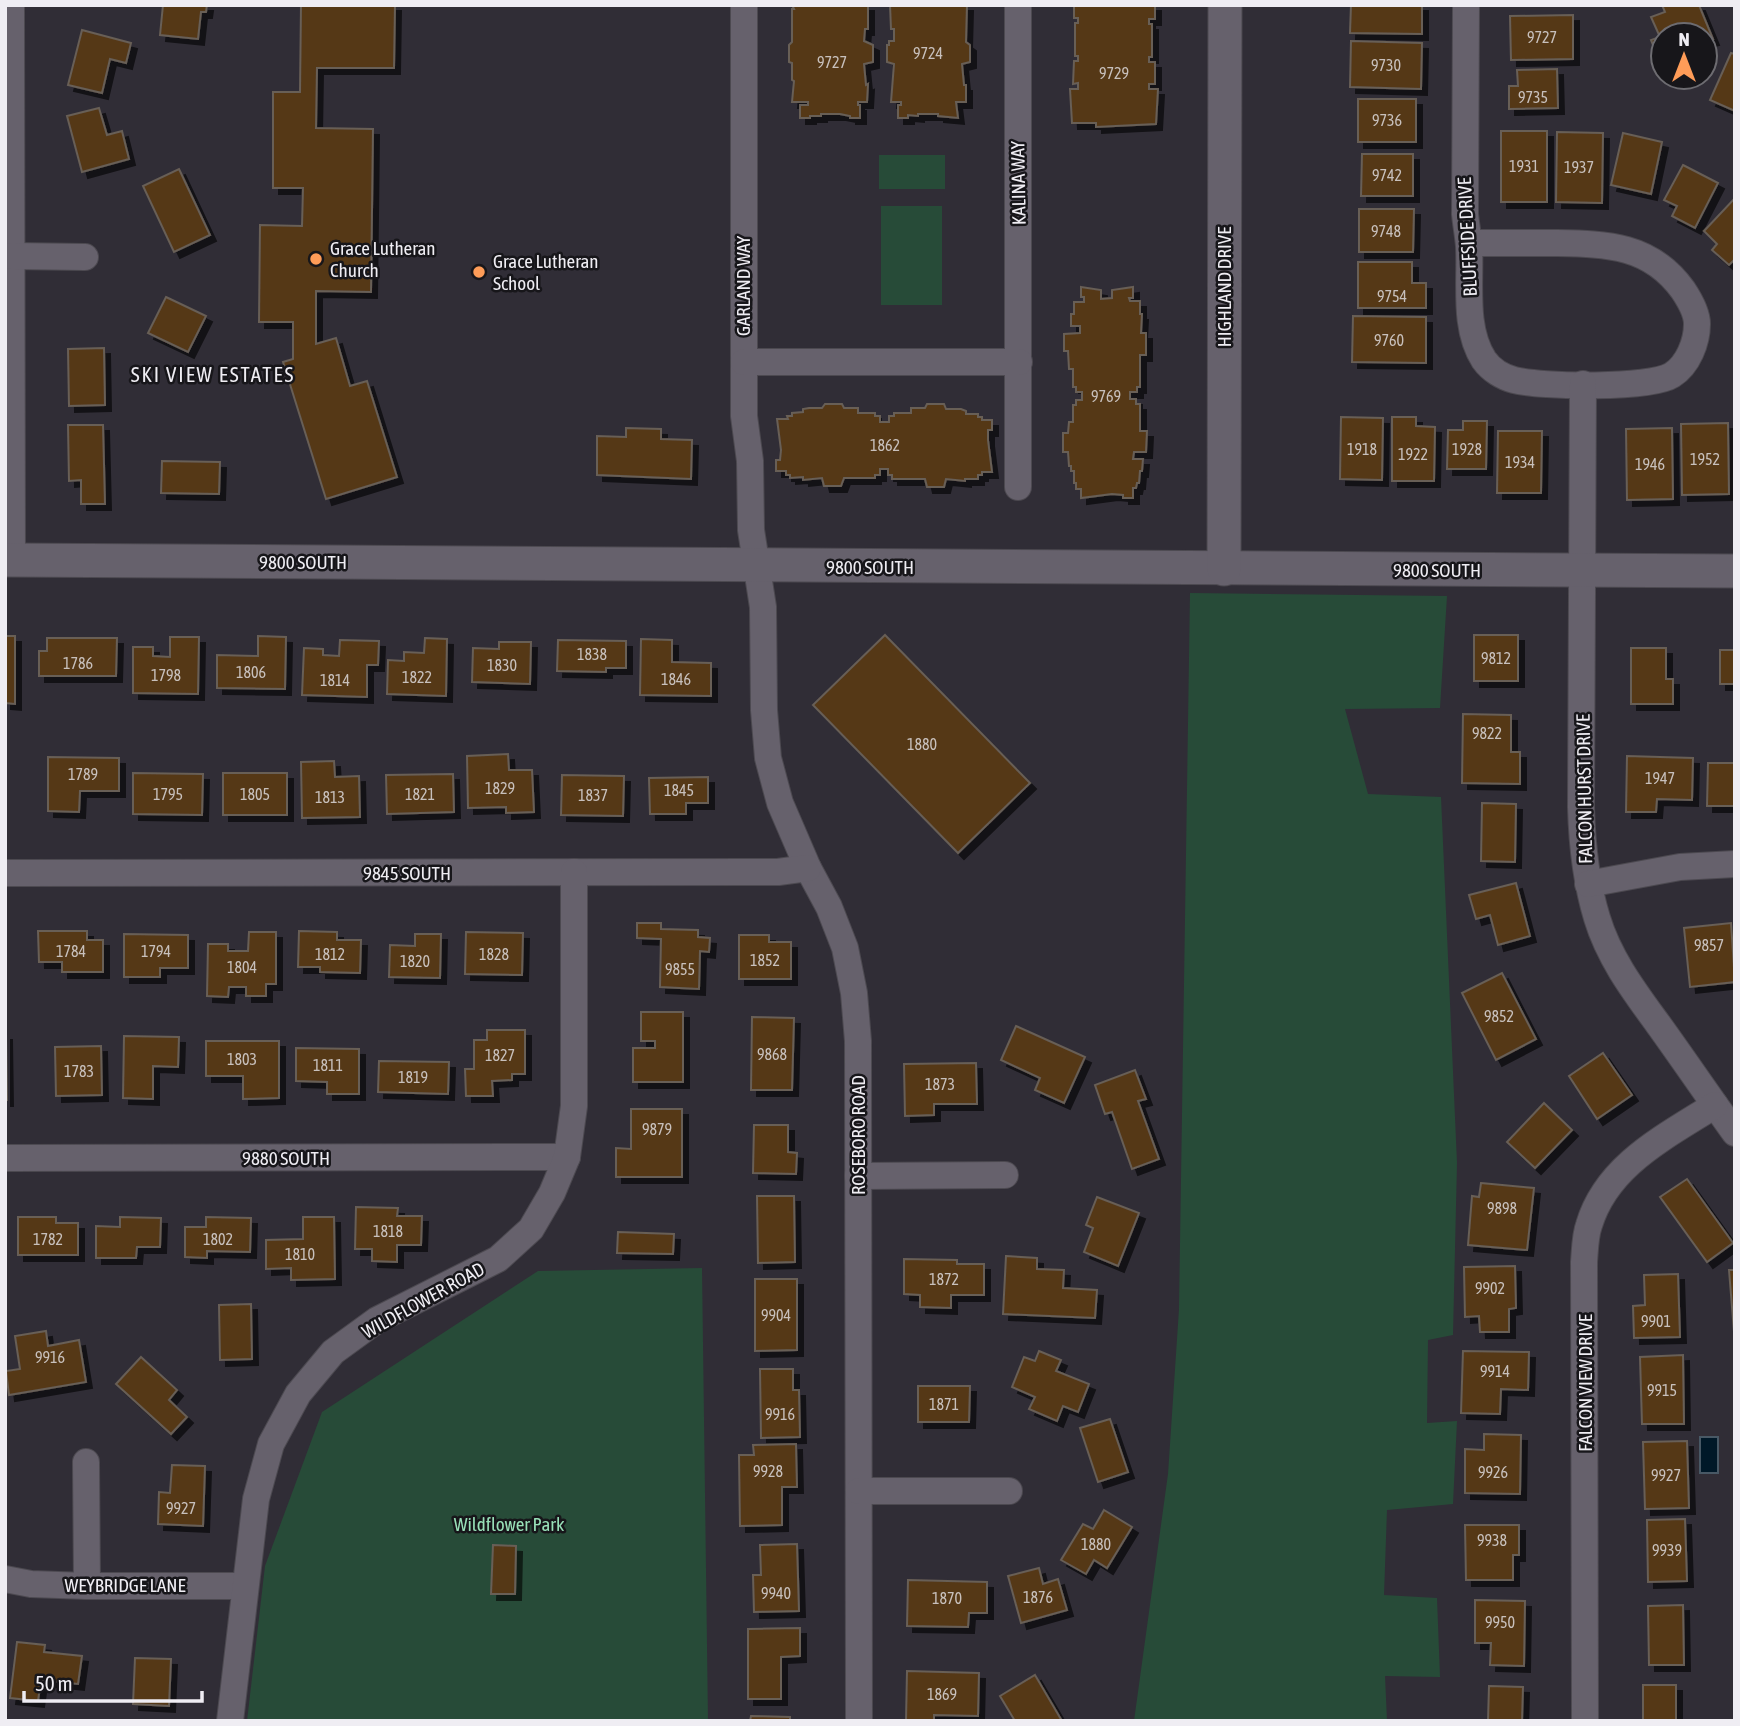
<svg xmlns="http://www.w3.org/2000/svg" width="1740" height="1726" viewBox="0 0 1740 1726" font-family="'Asap Condensed',sans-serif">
  <defs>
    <filter id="shadow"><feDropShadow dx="6" dy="6" stdDeviation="0" flood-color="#0009"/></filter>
  </defs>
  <rect width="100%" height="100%" fill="#302d36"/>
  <g fill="#274b38">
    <rect x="879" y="155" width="66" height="34"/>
    <rect x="881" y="206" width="61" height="99"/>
    <path d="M1190 593 1447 596 1440 708 1345 709 1368 794 1441 797 1457 1163 1453 1335 1428 1340 1427 1423 1457 1421 1453 1504 1387 1510 1384 1595 1437 1598 1440 1677 1385 1676 1387 1721H1134L1168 1474 1179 1309Z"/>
    <path d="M702 1268 708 1721H247L265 1566 322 1412 538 1271Z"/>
  </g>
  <rect fill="#001828" stroke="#485865" stroke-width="2" x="1700" y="1437" width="18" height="36"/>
  <g fill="#553819" stroke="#675e56" stroke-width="2" filter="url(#shadow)">
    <path d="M163 5H207L206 12H201L198 39 160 35Z"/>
    <path d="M301 5H395L394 68H317L316 128 373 129 371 292 316 291V344L336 338 350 386 367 381 397 477 326 499 283 362 293 359V322H259L260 225 302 226 303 188H273V92H300Z"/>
    <path d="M792 5H868V29H865L864 41 873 45V62L864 64 866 85 868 84 867 102H858V105H860V118H850V116L840 114H821V116H810V118H800V105H808V102H792L794 81 792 80V63L789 62V45L792 42V9H794Z"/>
    <path d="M890 5H967L966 42 970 45V62L962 64 964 85H966V102H956L958 118 938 116V114H918V116L908 115V118H898V105H901V102H891L894 64 887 62V45H889V41H894V29H891Z"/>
    <path d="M1074 5H1155V19H1149V24H1152V57H1149V62H1155V84H1149V89H1158L1156 124 1096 127V123H1072L1070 89H1078V83L1073 84 1074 61H1078V56H1075V23H1078V18H1074Z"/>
    <path d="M1351 5H1422V34L1350 33Z"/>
    <path d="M1662 5H1699L1713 39 1705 41V35H1663V61L1660 62 1651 40 1660 37 1651 17 1665 12Z"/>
    <path d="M1573 15V59L1511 60 1510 16Z"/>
    <path d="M82 30 131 43 126 63 110 59 102 93 68 85Z"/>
    <path d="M1351 41 1422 43 1421 89 1350 87Z"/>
    <path d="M1731 53 1735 54V111L1710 100Z"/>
    <path d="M1557 69 1558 108 1509 109V86H1518L1517 70Z"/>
    <rect x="1358" y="99" width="58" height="43"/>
    <path d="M99 108 107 135 122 131 129 159 82 172 67 116Z"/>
    <rect x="1501" y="131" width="46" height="71"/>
    <path d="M1557 132 1603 133 1602 203 1556 202Z"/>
    <path d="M1623 133 1662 142 1651 194 1611 185Z"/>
    <path d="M1362 154H1413V196H1361Z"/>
    <path d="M1683 165 1718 183 1695 228 1672 216 1677 206 1664 200Z"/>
    <path d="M179 169 210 235 174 252 143 186Z"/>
    <path d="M1735 198V259L1729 265 1712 250 1717 244 1704 231Z"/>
    <path d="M1359 209H1414L1413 252H1359Z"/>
    <path d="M1358 262H1412V283H1426V308H1358Z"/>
    <path d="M1081 287 1101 290V299L1112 298V290L1133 287V298H1129L1130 301H1140V314H1142L1141 333H1146V355H1140V387H1137V392H1130V399H1136V404H1140V431H1147L1146 452H1134L1133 459H1143L1142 471H1140L1139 483H1137L1136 488H1133V498H1123V495L1112 494 1081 498V489H1076V483H1074V471H1071V466H1069L1068 452H1063V433H1068L1069 422H1073V405H1076V400H1082V392H1076V387H1073V369H1069L1068 351H1064V334L1080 333V326H1071V314H1074V302H1084V297H1081Z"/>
    <path d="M166 297 206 316 188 352 148 333Z"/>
    <path d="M1353 316 1426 317V363L1352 362Z"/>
    <path d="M104 348 105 405 69 406 68 349Z"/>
    <path d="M825 404H842L844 408H858V413H875V416H880V422H889V416H894V413H911V408H925L927 404H944L946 409H961L966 411V414H978V417H982V420H992V430H988V440L992 472H982V475H978V479H965V481L946 479 944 487H927L925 479H892V475H888V469H880V475H875V478H844L841 486H824L822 478 803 480V477L790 478V475H786V471H776V460H780L781 450 777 419H788L787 416H792V413L803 412V409L809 408H822Z"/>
    <path d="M1341 417 1383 418 1382 480 1340 479Z"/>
    <path d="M1392 417H1416V426L1435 427 1434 481H1392Z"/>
    <path d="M1463 421H1487L1486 469H1447L1448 430H1463Z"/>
    <path d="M1728 423 1729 494 1682 495 1681 424Z"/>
    <path d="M68 425H103L105 504H81V480L69 481Z"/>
    <path d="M626 428 661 429V439L692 440 691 479 597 475V436L626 437Z"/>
    <path d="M1672 428 1673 499 1627 500 1626 429Z"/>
    <path d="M1498 431H1542L1541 493H1497Z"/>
    <path d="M162 461 220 462 219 494 161 493Z"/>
    <path d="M885 635 1030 783 958 853 813 705Z"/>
    <rect x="1474" y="635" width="44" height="46"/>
    <path d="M5 636H15V704L5 703Z"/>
    <path d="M258 636 286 637 285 689 217 688V655L258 656Z"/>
    <path d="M170 637H199L198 694 133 693V647H153V656L170 657Z"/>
    <path d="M47 638H117L116 676H39V651H47Z"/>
    <path d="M425 638 447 639 446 696 387 694 388 660 404 661V652L424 653Z"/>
    <path d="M641 639 672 640V662L711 663V696L640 695Z"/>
    <path d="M340 640 379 641 378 665H367V697L302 695 304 648 323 649V655L339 656Z"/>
    <path d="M558 640 626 641V668H606V672L557 671Z"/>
    <path d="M499 642H531L530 684 472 682 473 648 499 649Z"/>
    <path d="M1631 648H1666V679H1673V704H1631Z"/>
    <rect x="1720" y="650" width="15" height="34"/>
    <path d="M1463 714 1511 715V752H1520V784L1462 783Z"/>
    <path d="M508 754 509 770H532L534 812 506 813V807L468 808 467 756Z"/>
    <path d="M1627 756 1693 758 1692 800 1657 799 1656 812H1626Z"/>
    <path d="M48 757 119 758V791H80L79 812 48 811Z"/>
    <path d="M334 761 335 777 359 776 360 817 302 818 301 762Z"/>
    <path d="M1708 763H1735V806H1707Z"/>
    <path d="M133 773 203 774 202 815 133 814Z"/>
    <rect x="223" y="773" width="64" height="42"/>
    <path d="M453 774 454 812 387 814 386 775Z"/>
    <path d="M562 775 624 776 623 816 561 815Z"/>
    <path d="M708 777V803H686V814H650L649 778Z"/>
    <path d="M1482 803 1516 804 1515 862 1481 861Z"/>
    <path d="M1516 883 1530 936 1498 945 1490 915 1476 919 1469 895Z"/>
    <path d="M637 923H661V929L698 930V937L710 938 709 952 700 951 699 989 660 987 661 939 637 938Z"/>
    <path d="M1731 923 1735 982 1690 987 1684 928Z"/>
    <path d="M38 931H87V940H103V972H62V962H39Z"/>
    <path d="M299 931 337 932V940H361L360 973 320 972V967H298Z"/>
    <path d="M249 932H276V984H266V996H246V987H229L228 997 207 996 208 944H228V951H248Z"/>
    <path d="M466 932 523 933 522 975 465 974Z"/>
    <path d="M124 934 188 935V968H160V977H124Z"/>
    <path d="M415 934H441L440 978 389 977 390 945 415 946Z"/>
    <path d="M739 935H769V942H791V979H739Z"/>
    <path d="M1502 973 1536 1039 1496 1060 1462 993Z"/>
    <path d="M641 1012H683V1082H633V1048H655V1041H641Z"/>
    <path d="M752 1017 794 1018 792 1090H751Z"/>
    <path d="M1016 1026 1085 1057 1064 1103 1035 1090 1040 1078 1001 1060Z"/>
    <path d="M487 1030H525V1074H512V1080L492 1081 493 1096H466L465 1069H474V1040H487Z"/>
    <path d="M5 1034H6L7 1100H5Z"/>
    <path d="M124 1036 179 1037 178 1067 153 1066V1099L123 1098Z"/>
    <path d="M206 1041H279V1098L243 1099V1076H206Z"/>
    <path d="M101 1046 102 1095 56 1096 55 1047Z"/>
    <path d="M296 1048 359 1049V1094H327V1082L296 1081Z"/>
    <path d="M1603 1053 1632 1095 1597 1119 1569 1076Z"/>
    <path d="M379 1061 449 1062 448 1094 378 1092Z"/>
    <path d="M976 1063 977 1104H934V1115L905 1116 904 1064Z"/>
    <path d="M1135 1070 1146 1099 1138 1101 1159 1159 1132 1169 1112 1112 1105 1114 1095 1085Z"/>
    <path d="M1544 1103 1572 1130 1535 1168 1507 1142Z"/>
    <path d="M631 1109H682V1177H616V1148L631 1149Z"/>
    <path d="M754 1125H788V1152L797 1153 796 1174 753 1173Z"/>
    <path d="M1687 1179 1733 1243 1707 1262 1660 1197Z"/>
    <path d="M1481 1183 1534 1188 1527 1250 1468 1245 1472 1196 1479 1197Z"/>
    <path d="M757 1196H794L795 1262 758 1263Z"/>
    <path d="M1097 1197 1139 1213 1118 1266 1084 1252 1093 1228 1086 1225Z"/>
    <path d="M356 1207 398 1208 397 1216H422L421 1245H397V1262L372 1261V1249H355Z"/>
    <path d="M18 1217H56V1223H78V1255H18Z"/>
    <path d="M120 1217 161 1218 160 1247H137L136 1258H96V1226L120 1227Z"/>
    <path d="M206 1217 251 1218 250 1252 207 1251V1258L185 1257V1227H206Z"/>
    <path d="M303 1217H334L335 1279 291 1280V1268L266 1269V1240L303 1239Z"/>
    <path d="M618 1232 674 1234 673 1254 617 1253Z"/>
    <path d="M1006 1256 1037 1258V1269L1064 1270 1063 1288 1097 1290 1095 1318 1003 1314Z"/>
    <path d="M904 1259 957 1260V1264H984V1295H951V1308L920 1307V1295L904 1294Z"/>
    <path d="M1515 1266 1516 1308 1509 1309V1332H1480L1479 1316 1465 1317 1464 1267Z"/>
    <path d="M1729 1270H1735V1344Z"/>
    <path d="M1678 1274 1680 1337 1634 1338 1633 1306 1645 1305 1644 1275Z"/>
    <path d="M755 1279H797V1350L755 1351Z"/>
    <path d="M251 1304 252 1359 220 1360 219 1305Z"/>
    <path d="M46 1331 48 1346 79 1340 86 1382 9 1395 6 1371 20 1369 15 1336Z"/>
    <path d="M1039 1351 1061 1360 1056 1371 1089 1384 1078 1412 1063 1406 1057 1421 1029 1409 1035 1397 1012 1387 1024 1357 1035 1361Z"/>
    <path d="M1463 1351 1529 1352 1528 1390 1501 1389 1500 1414 1461 1413Z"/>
    <path d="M1683 1355 1684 1424H1642L1640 1357Z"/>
    <path d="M141 1357 177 1390 169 1400 187 1417 171 1434 116 1384Z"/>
    <path d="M760 1369H793V1390H799L800 1437 761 1438Z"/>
    <path d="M918 1386H970L969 1422H918Z"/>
    <path d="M1110 1419 1128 1472 1098 1482 1080 1428Z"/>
    <path d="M1484 1434 1521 1435 1520 1494 1465 1493V1449L1484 1450Z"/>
    <path d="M1687 1441 1689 1508 1645 1509 1643 1442Z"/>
    <path d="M796 1444 797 1487H782V1525L740 1526 739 1455H754L753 1445Z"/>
    <path d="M172 1465 205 1466 203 1526 158 1524 159 1492 170 1493Z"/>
    <path d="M1104 1510 1132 1527 1107 1568 1094 1560 1086 1574 1061 1560 1083 1524 1093 1529Z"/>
    <path d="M1685 1519 1687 1581 1648 1582 1647 1520Z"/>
    <path d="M1465 1525H1519V1555H1513V1580H1466Z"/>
    <path d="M797 1544 799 1611 754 1612 753 1575H761L760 1545Z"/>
    <path d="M493 1545 516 1546 515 1594H491Z"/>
    <path d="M1039 1568 1043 1584 1058 1579 1067 1610 1021 1623 1008 1576Z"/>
    <path d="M908 1580 987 1582V1613H969L968 1627 907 1626Z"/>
    <path d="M1475 1600 1525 1601 1524 1666 1490 1665 1491 1643H1475Z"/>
    <path d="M1683 1605 1684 1665H1649L1648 1606Z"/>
    <path d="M800 1628V1656L781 1657V1699H748V1629Z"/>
    <path d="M17 1642 45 1645 44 1652 82 1656 78 1684 41 1680 38 1701 10 1698Z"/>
    <path d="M135 1658 171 1659 169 1706 133 1704Z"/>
    <path d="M907 1671 979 1673 978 1716 934 1715V1721H906Z"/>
    <path d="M1035 1675 1062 1721H1015L1000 1696Z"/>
    <rect x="1643" y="1685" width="33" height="36"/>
    <path d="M1489 1686 1523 1687 1522 1721H1488Z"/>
    <path d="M751 1716 790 1717V1721H750Z"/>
  </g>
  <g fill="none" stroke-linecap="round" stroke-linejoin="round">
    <defs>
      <g id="minor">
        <path d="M11 5 12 560"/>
        <path d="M744 5V416L750 461 751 530 763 607 764 710 768 758 780 803 808 868 829 907 845 948 854 993 858 1041 859 1721"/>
        <path d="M1018 5V487"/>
        <path d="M1466 5 1465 214C1466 224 1468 235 1469 246 1471 282 1463 328 1484 360 1491 370 1503 377 1514 380 1541 387 1650 389 1672 375 1688 365 1697 342 1697 324 1697 312 1689 299 1683 290 1650 244 1606 244 1554 243 1526 243 1497 243 1469 243"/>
        <path d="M12 256 85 257"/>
        <path d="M744 362H1019"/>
        <path d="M1583 384 1581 807C1582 845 1586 882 1597 918 1609 958 1634 991 1658 1024 1684 1060 1709 1097 1735 1133"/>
        <path d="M5 873 778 872 808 868"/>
        <path d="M1588 884 1680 867 1735 864"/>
        <path d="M5 1158 567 1157"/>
        <path d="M858 1176 1005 1175"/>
        <path d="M86 1462 87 1586"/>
        <path d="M859 1491H1009"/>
        <path d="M5 1579 31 1584 87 1586H245"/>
        <path d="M230 1721 256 1499 271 1444 298 1394 333 1352 377 1320 498 1259 531 1229 552 1193 567 1157 574 1106V872"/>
        <path d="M1585 1721 1584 1262C1585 1250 1585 1236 1589 1225 1607 1165 1665 1137 1715 1105"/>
      </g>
      <g id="tertiary">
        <path d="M5 560 1735 571"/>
        <path d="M1224 569 1225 5"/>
      </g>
    </defs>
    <use href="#minor" stroke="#4c4950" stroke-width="28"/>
    <use href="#tertiary" stroke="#4c4950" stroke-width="35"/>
    <use href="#minor" stroke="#66616c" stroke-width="26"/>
    <use href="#tertiary" stroke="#66616c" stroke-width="33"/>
  </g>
  <g fill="#fe9c58" stroke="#17161a" stroke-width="2.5">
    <circle cx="316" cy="259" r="7"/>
    <circle cx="479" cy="272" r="7"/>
  </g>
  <g text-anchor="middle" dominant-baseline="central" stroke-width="5" stroke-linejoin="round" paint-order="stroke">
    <g font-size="16" fill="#c8c0bc">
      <text x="1542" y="37">9727</text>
      <text x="928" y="53">9724</text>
      <text x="832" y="62">9727</text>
      <text x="1386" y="65">9730</text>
      <text x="1114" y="73">9729</text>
      <text x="1533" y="97">9735</text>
      <text x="1387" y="120">9736</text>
      <text x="1524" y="166">1931</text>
      <text x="1579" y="167">1937</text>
      <text x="1387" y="175">9742</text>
      <text x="1386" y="231">9748</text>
      <text x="1392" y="296">9754</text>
      <text x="1389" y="340">9760</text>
      <text x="1106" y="396">9769</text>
      <text x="885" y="445">1862</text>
      <text x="1362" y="449">1918</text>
      <text x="1467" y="449">1928</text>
      <text x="1413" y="454">1922</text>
      <text x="1705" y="459">1952</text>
      <text x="1520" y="462">1934</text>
      <text x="1650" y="464">1946</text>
      <text x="592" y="654">1838</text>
      <text x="1496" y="658">9812</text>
      <text x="78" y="663">1786</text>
      <text x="502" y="665">1830</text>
      <text x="251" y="672">1806</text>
      <text x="166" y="675">1798</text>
      <text x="417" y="677">1822</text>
      <text x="676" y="679">1846</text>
      <text x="335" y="680">1814</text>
      <text x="1487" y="733">9822</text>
      <text x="922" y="744">1880</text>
      <text x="83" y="774">1789</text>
      <text x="1660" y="778">1947</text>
      <text x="500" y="788">1829</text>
      <text x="679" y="790">1845</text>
      <text x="168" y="794">1795</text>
      <text x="255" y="794">1805</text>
      <text x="420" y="794">1821</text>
      <text x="593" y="795">1837</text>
      <text x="330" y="797">1813</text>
      <text x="1709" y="945">9857</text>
      <text x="71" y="951">1784</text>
      <text x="156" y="951">1794</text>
      <text x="330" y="954">1812</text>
      <text x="494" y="954">1828</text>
      <text x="765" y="960">1852</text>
      <text x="415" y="961">1820</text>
      <text x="242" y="967">1804</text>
      <text x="680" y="969">9855</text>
      <text x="1499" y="1016">9852</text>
      <text x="772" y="1054">9868</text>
      <text x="500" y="1055">1827</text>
      <text x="242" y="1059">1803</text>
      <text x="328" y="1065">1811</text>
      <text x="79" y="1071">1783</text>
      <text x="413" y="1077">1819</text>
      <text x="940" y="1084">1873</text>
      <text x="657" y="1129">9879</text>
      <text x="1502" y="1208">9898</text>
      <text x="388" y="1231">1818</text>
      <text x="48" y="1239">1782</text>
      <text x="218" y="1239">1802</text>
      <text x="300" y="1254">1810</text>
      <text x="944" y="1279">1872</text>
      <text x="1490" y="1288">9902</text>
      <text x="776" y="1315">9904</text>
      <text x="1656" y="1321">9901</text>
      <text x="50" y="1357">9916</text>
      <text x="1495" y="1371">9914</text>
      <text x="1662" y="1390">9915</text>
      <text x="944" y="1404">1871</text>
      <text x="780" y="1414">9916</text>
      <text x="768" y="1471">9928</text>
      <text x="1493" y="1472">9926</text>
      <text x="1666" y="1475">9927</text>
      <text x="181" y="1508">9927</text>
      <text x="1492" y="1540">9938</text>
      <text x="1096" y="1544">1880</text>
      <text x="1667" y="1550">9939</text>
      <text x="776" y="1593">9940</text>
      <text x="1038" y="1597">1876</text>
      <text x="947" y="1598">1870</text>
      <text x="1500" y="1622">9950</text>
      <text x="942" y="1694">1869</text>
    </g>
    <g font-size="19" fill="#efedf3" stroke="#17161a">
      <text transform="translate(1018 183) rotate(-91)">KALINA WAY</text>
      <text transform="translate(1467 237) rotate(-93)">BLUFFSIDE DRIVE</text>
      <text transform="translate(743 286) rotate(-90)">GARLAND WAY</text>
      <text transform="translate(1224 287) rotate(-90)">HIGHLAND DRIVE</text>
      <text x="303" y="562">9800 SOUTH</text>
      <text x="870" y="567">9800 SOUTH</text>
      <text x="1437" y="570">9800 SOUTH</text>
      <text transform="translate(1584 789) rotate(-91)">FALCON HURST DRIVE</text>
      <text x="407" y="873">9845 SOUTH</text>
      <text transform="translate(858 1135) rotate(-90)">ROSEBORO ROAD</text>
      <text x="286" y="1158">9880 SOUTH</text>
      <text transform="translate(423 1300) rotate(-29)">WILDFLOWER ROAD</text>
      <text transform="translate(1585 1383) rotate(-90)">FALCON VIEW DRIVE</text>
      <text x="125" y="1585">WEYBRIDGE LANE</text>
    </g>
    <g font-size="19" fill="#efedf3" stroke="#17161a" text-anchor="start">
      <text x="330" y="248">Grace Lutheran<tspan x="330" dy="22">Church</tspan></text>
      <text x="493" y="261">Grace Lutheran<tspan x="493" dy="22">School</tspan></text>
    </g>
    <g font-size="19" fill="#98e0b8" stroke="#17161a">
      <text x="509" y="1524">Wildflower Park</text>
    </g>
    <g font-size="21" letter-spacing="2" fill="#efedf3" stroke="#17161a">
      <text x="213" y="374">SKI VIEW ESTATES</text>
    </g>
  </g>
  <rect width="1740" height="1726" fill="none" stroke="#efedf3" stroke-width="14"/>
  <g transform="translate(1684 56)"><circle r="33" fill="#17161a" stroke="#6d6c71" stroke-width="2"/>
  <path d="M0-5L12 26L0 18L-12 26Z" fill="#fe9c58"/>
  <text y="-10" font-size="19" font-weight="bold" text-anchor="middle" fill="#efedf3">N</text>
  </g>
  <path d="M24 1691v10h178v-10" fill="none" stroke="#efedf3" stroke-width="3.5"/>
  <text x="35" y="1691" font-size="21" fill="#efedf3" stroke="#17161a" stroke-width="5" paint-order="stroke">50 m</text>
</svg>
